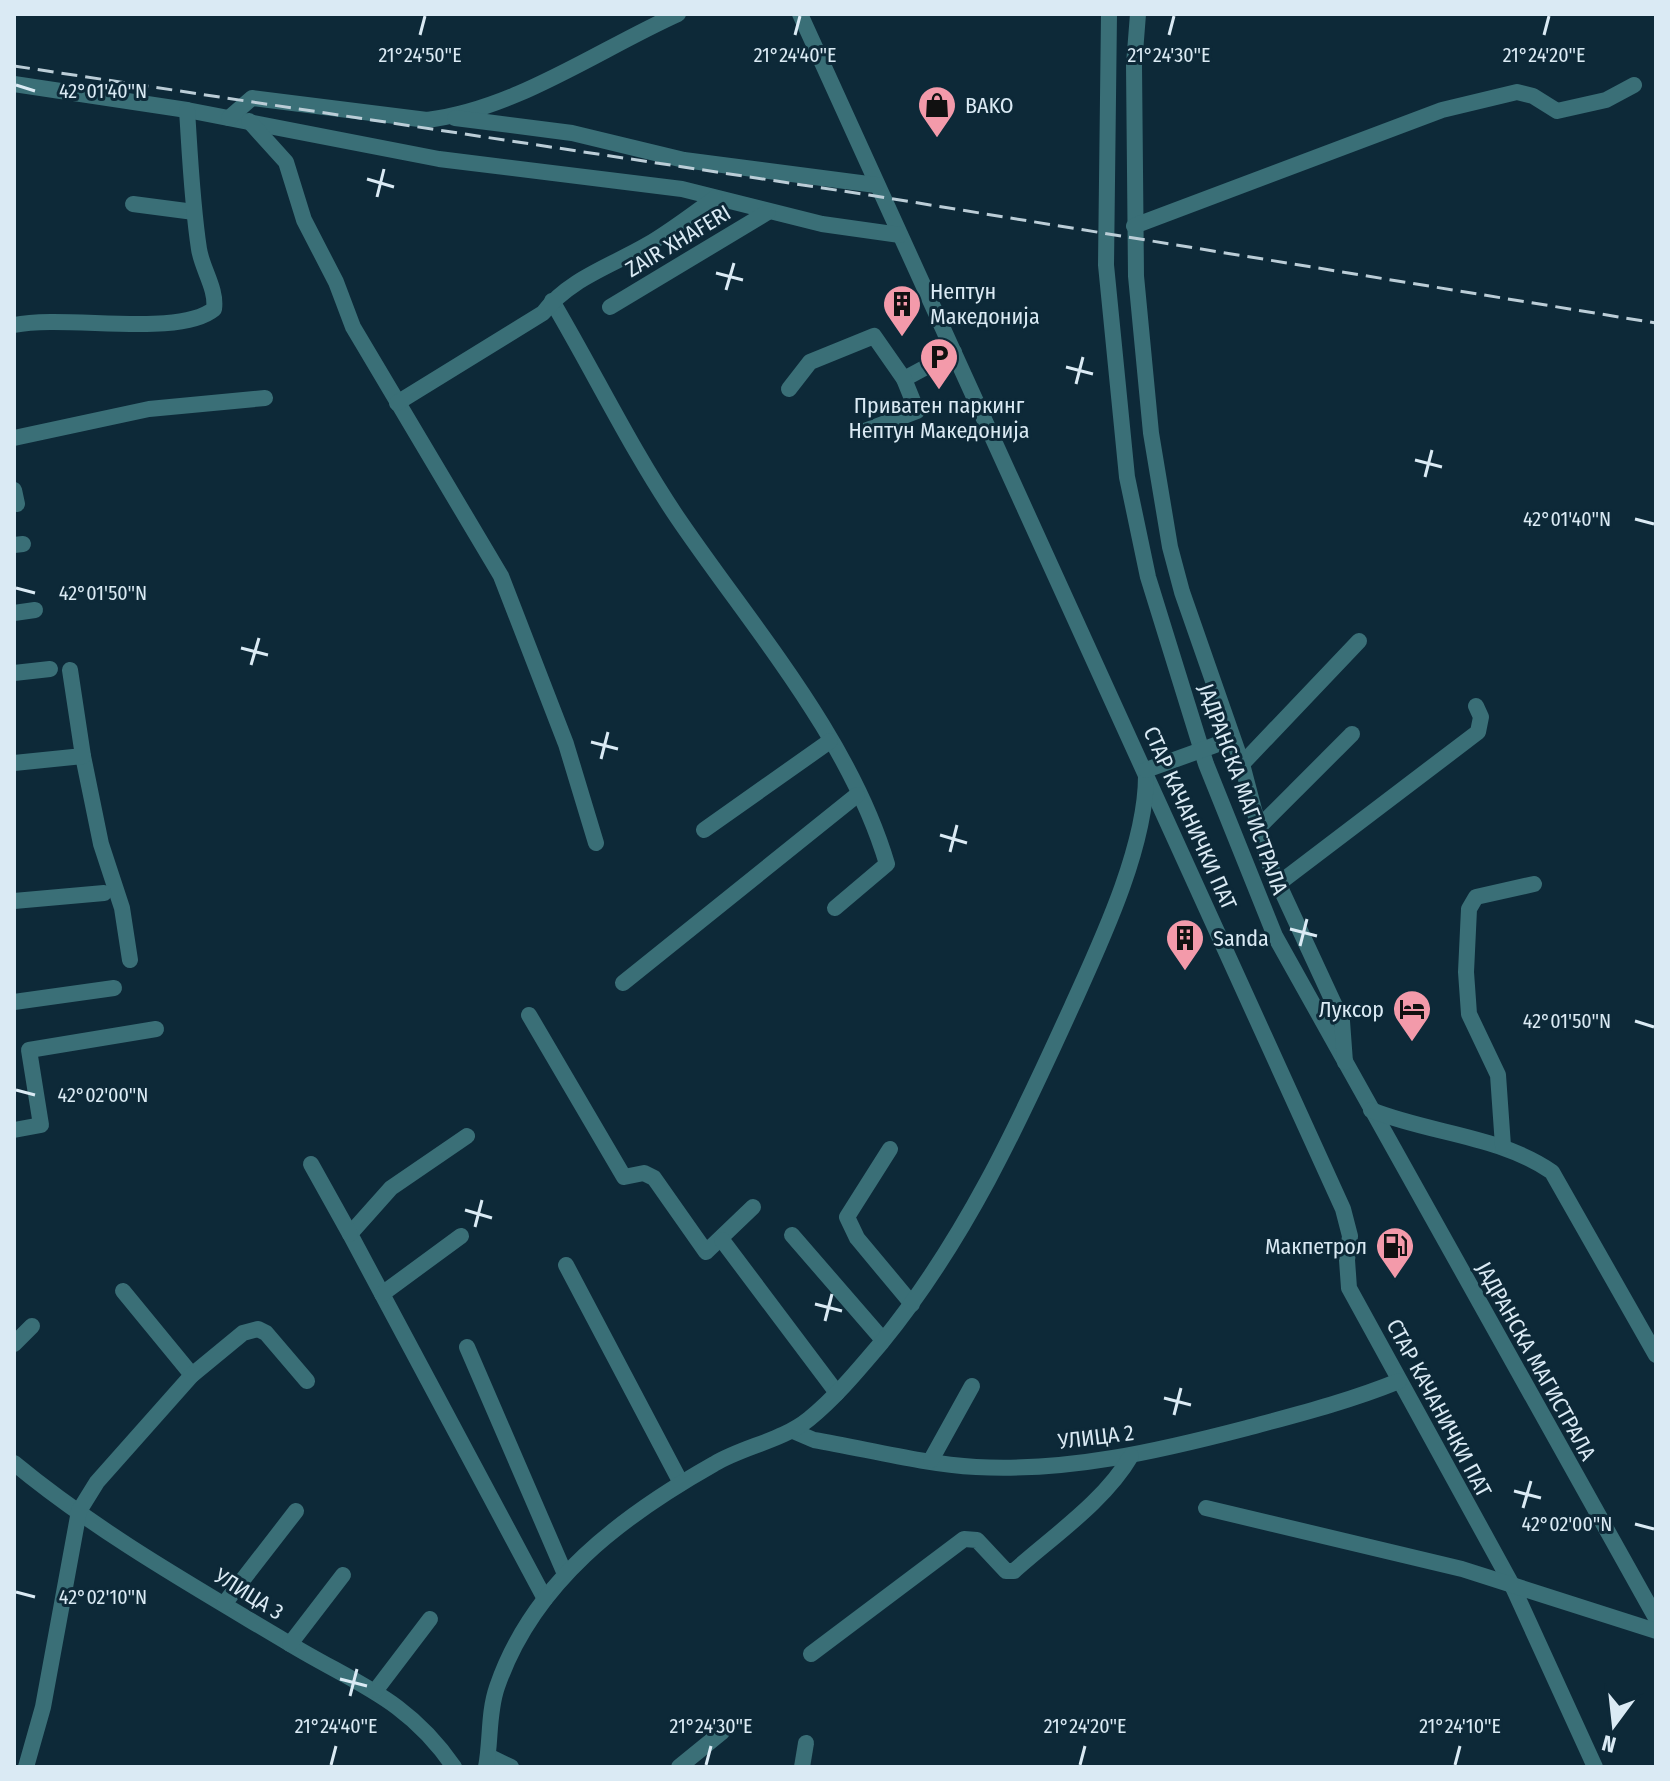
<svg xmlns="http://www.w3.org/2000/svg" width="1670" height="1781" viewBox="0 0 1670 1781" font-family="'Fira Sans Condensed',sans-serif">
  <rect width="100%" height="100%" fill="#0d2938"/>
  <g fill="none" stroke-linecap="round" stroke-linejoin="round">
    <g stroke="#3a6f77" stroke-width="16">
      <path d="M800 14 1343 1209 1350 1236 1347 1260 1349 1288 1511 1583 1595 1767"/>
      <path d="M1109 14 1106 265 1127 477 1148 577 1206 764 1275 936 1656 1618"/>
      <path d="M1138 14 1134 65 1136 276 1151 433 1170 547 1182 592 1242 764 1267 859 1342 1021 1345 1062"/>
      <path d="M14 84 187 110 439 159 682 189 822 224 900 235"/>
      <path d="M229 118 252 98 427 120C516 109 598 50 678 14"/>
      <path d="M455 118 572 133 684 160 876 185"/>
      <path d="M249 121 286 162 304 220 336 282 353 327 501 576 566 744 596 843"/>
      <path d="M133 204 194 212"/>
      <path d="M1134 226 1442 110 1517 92 1533 96 1557 111 1606 100 1634 85"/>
      <path d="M552 301C594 372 631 449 677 517 751 626 849 736 887 864L835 908"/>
      <path d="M610 307 768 212"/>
      <path d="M14 325C65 314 179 338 214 309 217 289 202 269 199 249 192 203 190 156 187 110"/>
      <path d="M904 379 954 352"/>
      <path d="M789 389 810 362 874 336 904 379 917 411 862 432"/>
      <path d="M397 403 543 313C569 279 611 266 647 245 671 231 693 214 715 198"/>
      <path d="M14 438 149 409 265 398"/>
      <path d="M14 490 17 504"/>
      <path d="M14 545 23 544"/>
      <path d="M14 613 35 610"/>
      <path d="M14 673 50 669"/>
      <path d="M83 756 101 844 122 908 130 960"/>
      <path d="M14 763 83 756 70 670"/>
      <path d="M1242 764 1359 641"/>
      <path d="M1258 828 1352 734"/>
      <path d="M704 830 830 741"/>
      <path d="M1278 884 1478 732 1481 717 1476 706"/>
      <path d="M14 901 104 893"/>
      <path d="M623 983 857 795"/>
      <path d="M14 1002 114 988"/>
      <path d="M529 1015 624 1177 644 1173 654 1178 706 1252 753 1207"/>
      <path d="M1371 1110C1431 1134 1498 1135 1552 1172L1656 1355"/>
      <path d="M14 1130 41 1125 29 1050 156 1029"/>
      <path d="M467 1136 391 1188 350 1234 545 1599"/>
      <path d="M1503 1146 1498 1075 1469 1014 1466 972 1469 909 1476 897 1534 884"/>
      <path d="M890 1149 847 1217 857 1238 912 1304"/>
      <path d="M311 1164 350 1234"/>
      <path d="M792 1235 883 1340"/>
      <path d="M722 1240 837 1393"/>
      <path d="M566 1265 681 1483"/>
      <path d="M123 1291 192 1375"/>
      <path d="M382 1294 461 1236"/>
      <path d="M14 1344 32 1326"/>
      <path d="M467 1347 565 1574"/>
      <path d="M793 1431 814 1440C867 1449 923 1464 976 1467 1068 1472 1159 1451 1247 1428 1299 1414 1350 1401 1399 1381"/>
      <path d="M931 1460 972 1386"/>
      <path d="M14 1463C96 1531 193 1586 285 1641 353 1683 406 1697 454 1767"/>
      <path d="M1206 1508 1462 1569 1656 1631"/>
      <path d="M224 1604 296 1511"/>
      <path d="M290 1644 343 1575"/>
      <path d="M811 1654 964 1539 977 1540 1006 1571H1014C1053 1536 1104 1502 1131 1456"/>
      <path d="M376 1690 430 1619"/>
      <path d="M488 1756 511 1767"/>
      <path d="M26 1767 43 1707 79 1511 97 1482 192 1375 243 1333 258 1329 266 1333 307 1381"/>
      <path d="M486 1767C491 1741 488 1713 497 1687 533 1582 622 1516 714 1464 744 1446 782 1441 809 1419 837 1396 859 1369 882 1342 965 1240 1018 1125 1072 1006 1101 942 1146 847 1146 776"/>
      <path d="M679 1767 722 1732"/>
      <path d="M802 1767 806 1743"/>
    </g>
    <path stroke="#bbcdd7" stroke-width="3" stroke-dasharray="16 8" stroke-linecap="butt" d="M14 66 869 195 1656 323"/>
    <path stroke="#3a6f77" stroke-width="16" d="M1146 770 1232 739"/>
  </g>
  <path fill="none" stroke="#daeaf4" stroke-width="3" d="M420 35 425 16M795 35 800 16M1169 35 1174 16M1544 35 1549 16M16 85 35 91M367 179 394 187M377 197 384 169M716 273 743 280M726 290 734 263M1066 367 1093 374M1076 384 1083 357M1415 460 1442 467M1425 477 1432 450M1635 519 1654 524M16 588 35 593M241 648 268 655M251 665 259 638M591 742 618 749M601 759 608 732M940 835 967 843M950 852 957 825M1290 929 1317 936M1300 946 1307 919M1635 1021 1654 1027M16 1090 35 1095M465 1210 492 1218M475 1227 482 1200M815 1304 842 1311M825 1321 832 1294M1164 1398 1191 1405M1174 1415 1181 1388M1514 1491 1541 1498M1523 1508 1531 1481M1635 1524 1654 1529M16 1592 35 1597M340 1679 367 1686M350 1696 357 1669M331 1765 336 1746M706 1765 711 1746M1080 1765 1085 1746M1455 1765 1460 1746"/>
  <defs>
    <symbol id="shop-pin" viewBox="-11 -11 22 30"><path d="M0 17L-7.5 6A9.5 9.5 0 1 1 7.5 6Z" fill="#f39aaa" stroke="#0d2938"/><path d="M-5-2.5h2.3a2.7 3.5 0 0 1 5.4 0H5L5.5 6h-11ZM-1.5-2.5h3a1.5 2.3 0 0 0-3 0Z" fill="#111"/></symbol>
    <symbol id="building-pin" viewBox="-11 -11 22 30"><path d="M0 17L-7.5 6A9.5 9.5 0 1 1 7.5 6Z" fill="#f39aaa" stroke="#0d2938"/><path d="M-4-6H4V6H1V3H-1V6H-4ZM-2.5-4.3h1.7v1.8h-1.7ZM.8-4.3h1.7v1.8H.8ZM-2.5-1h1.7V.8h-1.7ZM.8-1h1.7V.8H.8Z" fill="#111"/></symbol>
    <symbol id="parking-pin" viewBox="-11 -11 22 30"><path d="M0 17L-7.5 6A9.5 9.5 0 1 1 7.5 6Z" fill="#f39aaa" stroke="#0d2938"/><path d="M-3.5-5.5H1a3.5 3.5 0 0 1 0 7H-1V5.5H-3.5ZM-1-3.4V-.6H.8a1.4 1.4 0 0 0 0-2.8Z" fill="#111"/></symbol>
    <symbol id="hotel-pin" viewBox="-11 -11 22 30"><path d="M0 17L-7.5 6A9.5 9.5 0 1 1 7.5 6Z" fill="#f39aaa" stroke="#0d2938"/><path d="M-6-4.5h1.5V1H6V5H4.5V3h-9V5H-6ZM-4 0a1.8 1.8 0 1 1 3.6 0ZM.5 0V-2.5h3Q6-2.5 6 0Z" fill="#111"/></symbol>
    <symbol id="fuel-pin" viewBox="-11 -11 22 30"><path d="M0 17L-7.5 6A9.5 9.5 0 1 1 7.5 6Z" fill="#f39aaa" stroke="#0d2938"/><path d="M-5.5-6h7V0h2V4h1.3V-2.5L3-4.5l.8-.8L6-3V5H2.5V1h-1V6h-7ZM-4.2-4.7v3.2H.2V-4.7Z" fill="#111"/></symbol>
  </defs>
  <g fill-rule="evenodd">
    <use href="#shop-pin" x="915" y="83" width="44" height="60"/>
    <use href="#building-pin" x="880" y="282" width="44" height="60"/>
    <use href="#parking-pin" x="917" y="335" width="44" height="60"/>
    <use href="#building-pin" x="1163" y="916" width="44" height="60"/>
    <use href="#hotel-pin" x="1390" y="987" width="44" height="60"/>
    <use href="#fuel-pin" x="1373" y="1224" width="44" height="60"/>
  </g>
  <g text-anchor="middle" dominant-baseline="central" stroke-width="6" stroke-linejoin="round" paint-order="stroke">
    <g font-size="22" fill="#daeaf4" stroke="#0d2938" text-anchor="start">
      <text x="965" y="105">BAKO</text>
      <text x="930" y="291">Нептун<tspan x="930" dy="25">Македонија</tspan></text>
      <text x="939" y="405" text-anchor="middle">Приватен паркинг<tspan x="939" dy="25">Нептун Македонија</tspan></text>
      <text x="1213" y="938">Sanda</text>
      <text x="1384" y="1009" text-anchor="end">Луксор</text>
      <text x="1367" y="1246" text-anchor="end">Макпетрол</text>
    </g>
    <g font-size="22" fill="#daeaf4" stroke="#0d2938">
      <text transform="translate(678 241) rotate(-31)">ZAIR XHAFERI</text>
      <text transform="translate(1243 789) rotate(70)">ЈАДРАНСКА МАГИСТРАЛА</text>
      <text transform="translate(1190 818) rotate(66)">СТАР КАЧАНИЧКИ ПАТ</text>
      <text transform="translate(1536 1361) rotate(61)">ЈАДРАНСКА МАГИСТРАЛА</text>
      <text transform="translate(1439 1408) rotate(62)">СТАР КАЧАНИЧКИ ПАТ</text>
      <text transform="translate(1096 1437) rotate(-7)">УЛИЦА 2</text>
      <text transform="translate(249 1594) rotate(32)">УЛИЦА 3</text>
    </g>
  </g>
  <g font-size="20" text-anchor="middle" fill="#daeaf4" stroke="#0d2938" stroke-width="6" stroke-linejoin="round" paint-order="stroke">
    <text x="420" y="62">21°24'50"E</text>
    <text x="795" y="62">21°24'40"E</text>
    <text x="1169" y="62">21°24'30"E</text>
    <text x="1544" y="62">21°24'20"E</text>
    <text x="103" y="98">42°01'40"N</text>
    <text x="1567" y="526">42°01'40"N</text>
    <text x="103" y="600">42°01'50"N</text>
    <text x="1567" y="1028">42°01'50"N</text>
    <text x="103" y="1102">42°02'00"N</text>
    <text x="1567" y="1531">42°02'00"N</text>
    <text x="103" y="1604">42°02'10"N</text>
    <text x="336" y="1733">21°24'40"E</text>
    <text x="711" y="1733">21°24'30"E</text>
    <text x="1085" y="1733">21°24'20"E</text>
    <text x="1460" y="1733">21°24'10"E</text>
  </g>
  <rect width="1670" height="1781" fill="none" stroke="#daeaf4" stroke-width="32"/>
  <g transform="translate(1614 1725) rotate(195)" stroke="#0d2938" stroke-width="6" paint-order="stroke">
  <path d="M0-6L14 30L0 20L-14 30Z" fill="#daeaf4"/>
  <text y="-12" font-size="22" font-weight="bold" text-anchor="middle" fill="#daeaf4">N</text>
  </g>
</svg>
